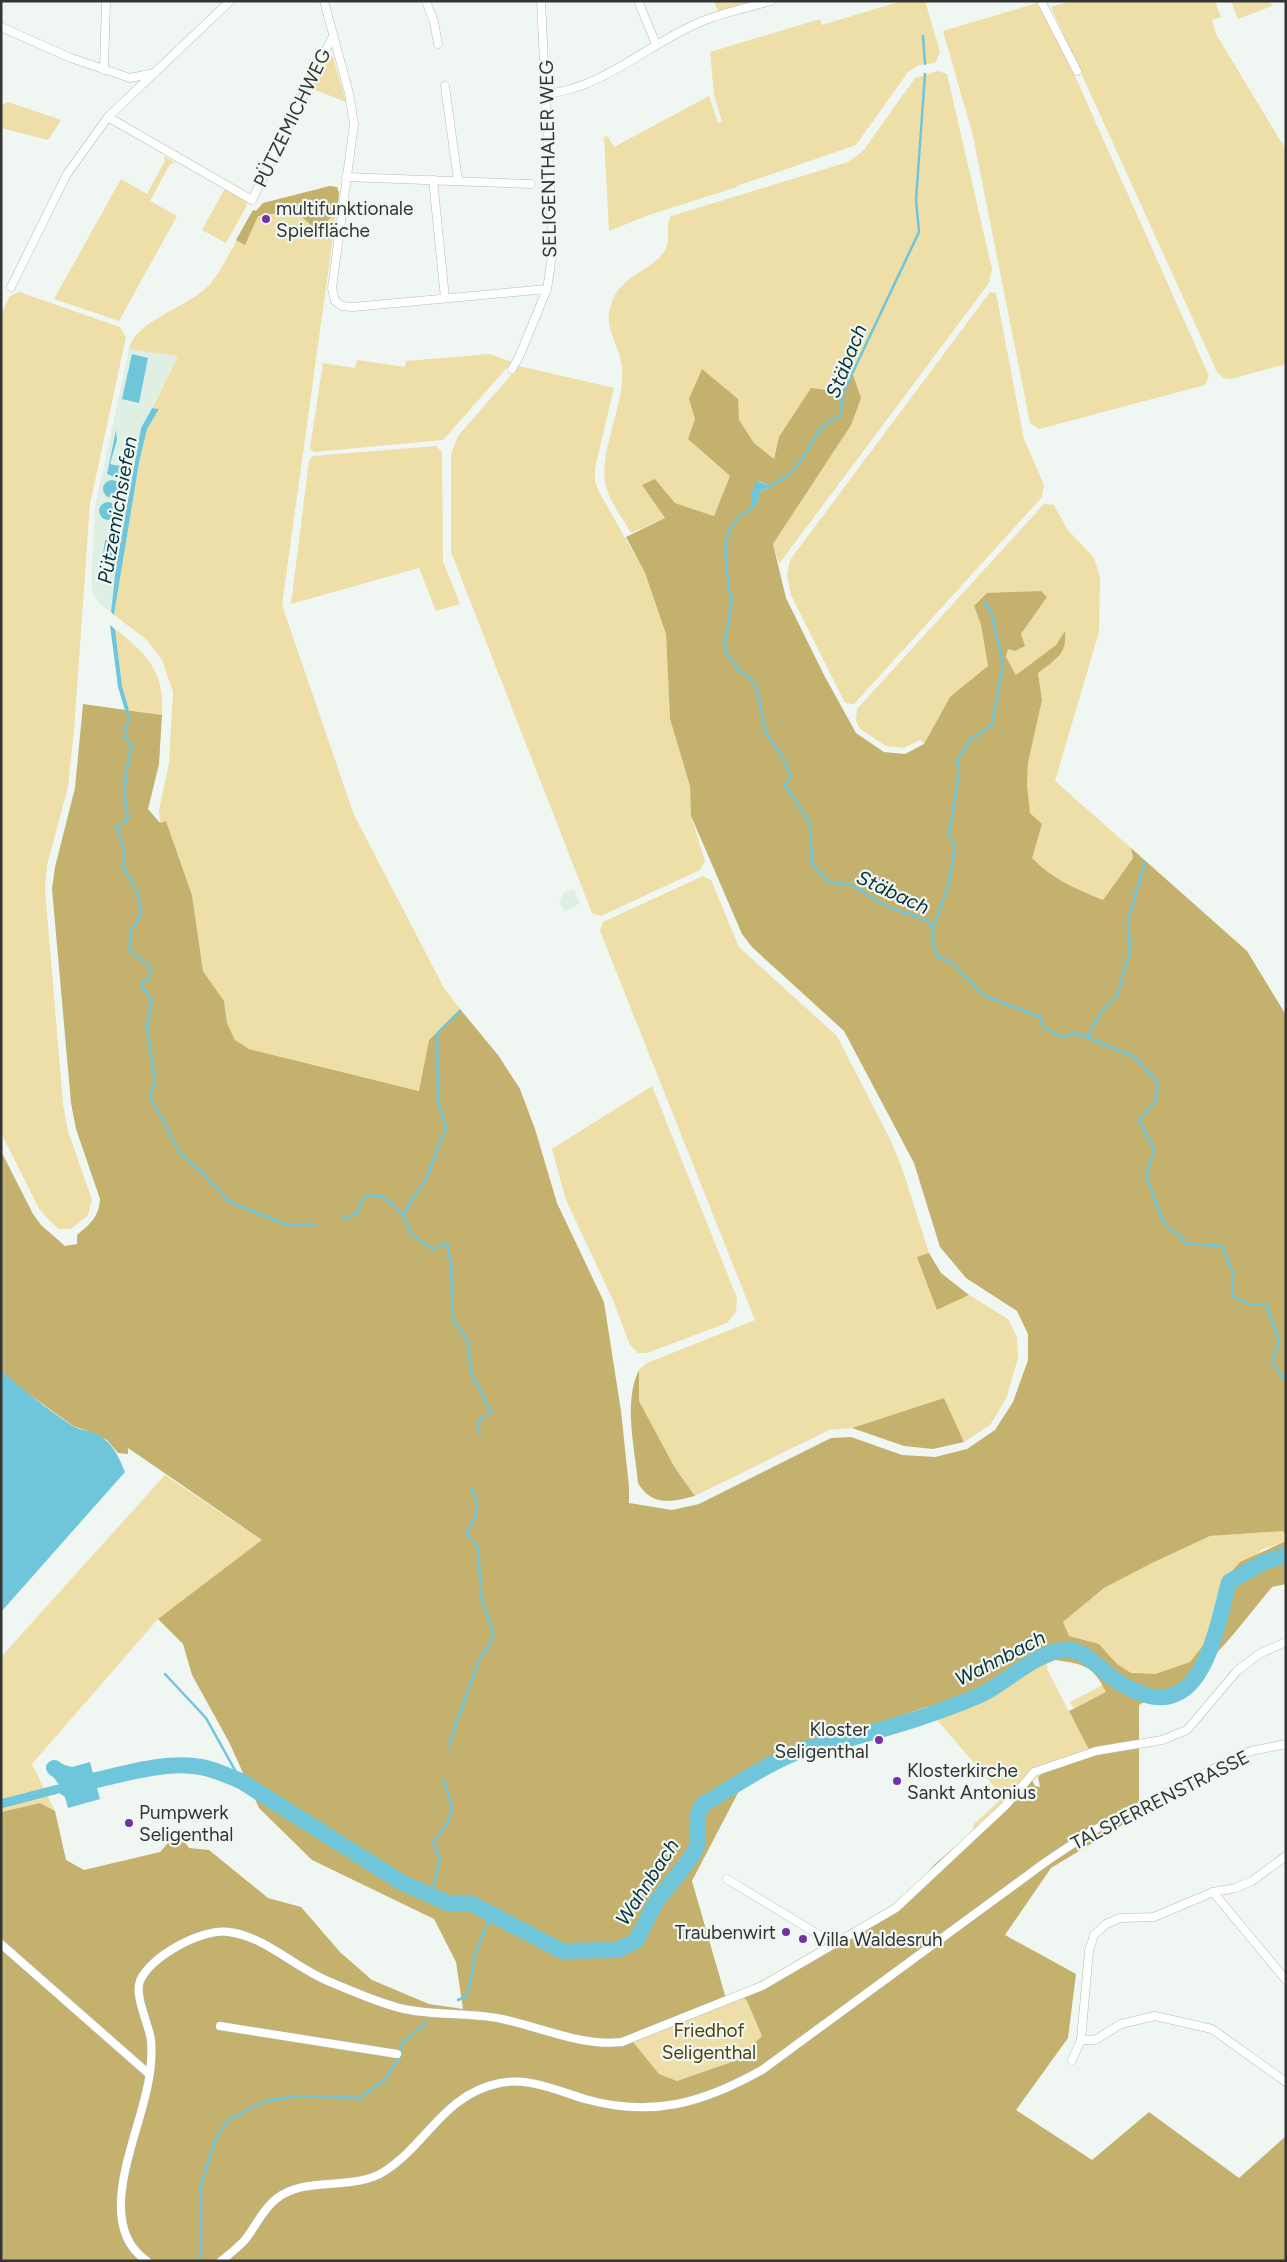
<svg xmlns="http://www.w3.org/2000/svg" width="1287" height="2262" viewBox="0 0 1287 2262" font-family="Figtree,sans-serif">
  <rect width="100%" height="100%" fill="#f0f7f2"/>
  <g fill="#e0efe4">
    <path d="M129 349 178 355 141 428 116 566 111 612 100 604 93 594 91 583 95 507Z"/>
    <path d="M574 889 580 903 565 912 559 903 563 893Z"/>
  </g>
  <g fill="#eedea7">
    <path d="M714 1H754L718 12Z"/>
    <path d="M902 1H925L940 52 935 63 919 65 908 72 856 145 737 186V187L649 215 609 231 604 137 607 136 614 147 709 96 718 123 722 122 714 95 710 52 820 19 822 25Z"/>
    <path d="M1071 1H1215L1221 17 1212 20 1216 34 1286 150V364L1231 379 1223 378 1217 372 1051 7Z"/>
    <path d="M1231 1H1270L1272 6 1238 19Z"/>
    <path d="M1037 3 1075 76 1209 376 1205 385 1039 429 1030 423 973 136 943 31Z"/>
    <path d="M326 56 333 57 346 102 310 88Z"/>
    <path d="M938 71 947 74 992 269 989 283 779 564 773 544 803 498 852 375 841 392 779 437 774 459 754 443 739 420 689 399 696 419 688 439 730 476 714 516 675 503 655 479 642 485 665 518 631 533C623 519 612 505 607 490 595 458 626 405 622 367 620 347 604 328 610 308 619 274 648 274 664 252 672 241 664 228 671 216L848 162 863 151 915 78Z"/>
    <path d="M8 102 61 120 48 140 1 128V106Z"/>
    <path d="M164 156 176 163 170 164 150 201 177 216 119 321 54 299 121 179 147 194 165 161Z"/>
    <path d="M330 186 337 187 339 193 282 605 354 815 444 988 460 1009 429 1040 420 1091 249 1049 235 1040 227 1023 224 1001 203 971 192 895 166 821 160 823 159 810 169 763 173 692 162 660 147 640 114 615 139 463 147 429 159 409 152 408 178 356 129 349C136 319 191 307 211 283 226 264 240 232 253 210L256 211 263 203Z"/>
    <path d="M225 188 246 200 247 205 226 243 202 230Z"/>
    <path d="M19 292 120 327 126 337 90 504 74 730 68 787 47 865 45 889 63 1104 68 1131 92 1200 88 1215 71 1229H58L39 1209 1 1133V314L10 296Z"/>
    <path d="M990 292 996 293 1024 439 1044 485 1042 497 854 704 845 703 791 595 787 574 790 560Z"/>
    <path d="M489 354 512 362 443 440 314 452 310 448 323 363 355 368 357 360 405 367 406 361Z"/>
    <path d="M519 366 614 388 595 468V481L599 492 645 573 666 634 670 719 690 786 691 816 705 861 700 870 601 916 592 913 451 552V454L458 436Z"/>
    <path d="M436 446 442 452 443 561 460 604 436 611 419 568 291 604 309 461 313 456Z"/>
    <path d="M1044 504 1054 505 1067 529 1094 558 1100 577 1099 632 1055 781 1131 848 1133 858 1103 900C1074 888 1054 880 1031 858L1042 824 1030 813 1027 784 1028 763 1042 700 1038 672 1058 658 1065 632 1056 645 1016 675 1006 657 1008 649 1021 634 1047 597 974 606 981 625 988 667 950 697 924 744 920 740 904 748 886 746 860 729 856 721 857 709Z"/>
    <path d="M115 629C147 654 165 672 162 715L129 710 122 686Z"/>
    <path d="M703 876 711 880 739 947 837 1036 890 1139 902 1168 929 1253 918 1257 938 1310 969 1295 1008 1319 1017 1337 1018 1358 1006 1399 990 1425 964 1442 944 1398 852 1428 829 1430 695 1496 675 1468 639 1401V1370L647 1363 755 1320 600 931 603 922Z"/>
    <path d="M652 1086 737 1298 736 1312 727 1323 647 1353H638L630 1345 613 1300 566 1200 552 1149Z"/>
    <path d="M165 1475 263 1541 158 1619 32 1764 55 1811 40 1803 1 1812V1657Z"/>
    <path d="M1283 1531 1286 1541 1261 1550 1215 1613 1204 1644 1190 1662 1155 1674H1131L1117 1664 1099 1644 1068 1636 1063 1622 1104 1588 1152 1563 1210 1536Z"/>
    <path d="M1047 1663V1669L1089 1750 1059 1759 973 1830 974 1824 1003 1797 926 1707 953 1704Z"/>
    <path d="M1103 1685 1107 1692 1074 1708 1070 1702Z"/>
    <path d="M742 1996 747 2001 763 2036 737 2060 677 2081 659 2074 631 2038Z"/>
  </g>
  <g fill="#c4b16e" fill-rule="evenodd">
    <path d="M330 186 337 187 339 193 337 212 317 230 303 218 295 203 287 205 285 212 258 216 245 245 236 240 253 210 256 211 263 203Z"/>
    <path d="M702 369 738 399 739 420 754 443 774 459 779 437 811 388 841 392 853 375 861 398 851 425 773 544 786 598 824 675 856 733 884 752 905 754 924 744 950 697 988 666 981 625 974 606 987 593 1041 591 1047 597 1021 634 1025 646 1015 651 1008 649 1006 657 1016 675 1056 645 1065 631C1067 655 1056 659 1038 673L1042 700 1028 763 1027 784 1030 813 1042 824 1032 858C1054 880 1074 888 1103 900L1133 858 1131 848 1247 951 1286 1015V1538L1283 1531 1210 1536 1152 1563 1104 1588 1063 1622 1069 1636 1099 1644 1117 1664 1131 1673 1155 1674 1190 1662 1204 1644 1226 1578 1240 1562 1286 1541V1584L1272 1587C1246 1618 1214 1663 1180 1685 1167 1693 1152 1697 1139 1705V1815L1051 1868 1005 1935 1076 1974 1068 2038 1016 2110 1092 2160 1149 2112 1239 2178 1286 2136V2261H1V1812L40 1803 55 1811 66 1860 84 1870 160 1852 167 1844 181 1837 189 1848 209 1850 268 1898 301 1907 340 1952 372 1980 429 2004 463 2009 456 1962 434 1919 312 1860 259 1808 229 1742 192 1675 183 1644 158 1619 262 1540 128 1448V1454L118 1453 107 1440 94 1433 73 1426 19 1387 1 1370V1151L33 1214 41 1225 65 1246 77 1244V1235C90 1224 99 1217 100 1199L76 1129 71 1103 52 889 55 867 75 788 83 704 162 715 159 764 148 809 160 823 166 821 192 895 203 971 224 1001 227 1023 235 1040 249 1049 419 1091 429 1040 460 1009 498 1055 520 1089 535 1129 557 1203 604 1302 621 1411 629 1487V1503L672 1510 699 1504 831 1438 851 1437 902 1455 935 1457 967 1449 995 1430 1013 1402 1028 1360V1334L1017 1311 966 1278 940 1247 914 1163 844 1031 752 947 742 934 691 816 690 786 670 719 666 634 645 573 626 537 665 518 642 485 655 479 675 503 714 516 730 476 688 439 695 419 689 399ZM759 481 772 487 761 491 755 507ZM1055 1660C1083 1664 1093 1665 1106 1692L1069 1711 1089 1750 1059 1759 1038 1777 1040 1787 1035 1786 1032 1780 935 1864 916 1887 900 1901 758 1983 742 1996 747 2001 762 2036 737 2060 677 2081 659 2074 631 2039 727 2002 692 1881 739 1791 801 1751 926 1707 953 1704Z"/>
    <path d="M929 1253 941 1273 969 1295 937 1310 917 1257Z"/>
    <path d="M639 1370V1401L675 1468 695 1496C672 1502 652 1507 638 1483 635 1448 623 1402 639 1370Z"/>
    <path d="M944 1398 964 1442 933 1449 904 1446 852 1428Z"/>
  </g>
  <g fill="#6fc6db">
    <path d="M132 354 148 358 139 403 122 399Z"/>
    <path d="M152 408 159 409 147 429 139 463 114 615 111 612 116 566 141 428Z"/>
    <path d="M116 430 117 440 110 464 124 467 123 472 125 473 124 478H117L107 474Z"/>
    <circle cx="112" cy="489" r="9"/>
    <path d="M758 481 772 487 761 491 755 508 752 505V491Z"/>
    <circle cx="108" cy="511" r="9"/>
    <path d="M105 540 117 541 114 564 102 563Z"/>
    <path d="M110 625 115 629 122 686 129 710H125L118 687Z"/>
    <path d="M1 1370C23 1390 46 1408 71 1425 77 1429 85 1430 92 1432 111 1439 118 1455 125 1472L1 1612Z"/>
    <path d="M90 1762 100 1799 68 1808 65 1797 59 1793 48 1796 46 1789 59 1785 51 1773 58 1763 72 1767Z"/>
  </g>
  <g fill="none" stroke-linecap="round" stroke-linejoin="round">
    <g stroke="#6fc6db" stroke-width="2.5">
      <path d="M923 36 925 64"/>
      <path d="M767 487C801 475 803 451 823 426 827 422 834 419 840 416L843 393 919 232 916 200 925 74"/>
      <path d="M754 503 753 507C716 529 726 553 729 590L732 598 724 649 739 670 756 684 765 731 786 763 791 777 785 785 810 823 812 863 828 882 851 885 888 907 928 921 933 929V943L938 957 953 963 983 995 1040 1017 1043 1027 1062 1037 1077 1033 1135 1057 1142 1066 1157 1079V1099L1139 1121 1154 1149 1146 1175 1164 1223 1188 1244 1222 1246 1233 1273 1232 1296 1248 1304 1267 1305 1279 1341 1272 1362 1286 1382"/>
      <path d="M126 708 129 719 124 735 132 747C125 772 122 792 128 818L117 827 125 855 123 866 138 895 141 914 130 933V951L149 966 152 973 141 985 152 1000 147 1027 155 1082 150 1096 179 1152 206 1176 228 1201 287 1225H314"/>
      <path d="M933 929 949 883 955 846 949 835 959 773 957 760 970 740 992 725 1003 665 991 611 985 603"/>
      <path d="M1087 1037 1101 1012 1117 996 1130 950 1128 920 1145 862"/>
      <path d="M403 1215 427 1177 446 1127 438 1101 437 1034 460 1011"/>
      <path d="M342 1219 356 1214 363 1198 375 1195 389 1201 403 1215 411 1234 433 1249 447 1243 451 1263 453 1320 467 1339 472 1375 491 1411 479 1421V1433"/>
      <path d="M165 1674 206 1718 241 1781"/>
      <path d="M450 1748 451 1737 480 1658 491 1643 493 1633 481 1597 478 1547 466 1533C477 1516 482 1507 471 1488"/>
      <path d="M431 1896 440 1859 433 1843C454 1817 456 1812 443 1780"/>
      <path d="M458 2000 467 1996 476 1951 491 1915"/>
      <path d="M201 2261V2184L217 2136 229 2119 266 2101 297 2096 360 2098 384 2080 400 2057 401 2044 427 2022"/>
    </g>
    <path stroke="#6fc6db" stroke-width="9" d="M1 1804 58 1789"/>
    <path stroke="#6fc6db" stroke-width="16" d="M54 1768 78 1784C117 1777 160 1760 201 1767 214 1769 228 1776 241 1781L401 1882 448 1903H470L562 1951 617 1950 636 1941 656 1902 690 1859 697 1846 698 1815 702 1805C735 1786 769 1762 805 1749 815 1746 825 1746 835 1743 883 1729 932 1716 978 1696 1005 1684 1036 1652 1064 1650 1083 1648 1096 1665 1109 1675 1127 1689 1156 1705 1178 1693 1210 1677 1220 1614 1229 1582L1262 1563 1286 1555"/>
    <defs>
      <g id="minor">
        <path d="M324 1 349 93 354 124 332 288 335 301 342 306 353 307 547 289"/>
        <path d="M426 1 434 22 438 44"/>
        <path d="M638 1 656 44"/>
        <path d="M1041 1 1077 71"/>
        <path d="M1 27 71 58 130 78 154 73"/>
        <path d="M104 70 106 1"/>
        <path d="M445 86 458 181"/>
        <path d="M546 94C603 88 647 45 698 23 720 13 747 8 771 1"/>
        <path d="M108 117 252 200 333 36"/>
        <path d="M346 177 531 184"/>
        <path d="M433 180 445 298"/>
        <path d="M11 287 67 174 108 117 230 1"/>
        <path d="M512 369 519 357 547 289 553 250 541 1"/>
        <path d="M727 1879 834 1944"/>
        <path d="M1213 1892 1286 1980"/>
        <path d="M1 1944 149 2074"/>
        <path d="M220 2026 397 2054"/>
        <path d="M1081 2040 1089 1951 1094 1935 1106 1924 1120 1918 1154 1917 1213 1892 1236 1888 1252 1881 1286 1856"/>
        <path d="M1072 2060 1081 2040H1095L1121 2024 1155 2016 1212 2029 1286 2082"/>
        <path d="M147 2261C107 2234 122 2179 133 2140 142 2108 154 2075 151 2040 149 2025 134 1995 140 1981 150 1956 203 1928 229 1932 266 1937 294 1967 328 1981 352 1991 378 2003 404 2009 436 2016 470 2012 502 2019 540 2027 583 2047 622 2042L762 1986 896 1908 1007 1804 1034 1772 1096 1751 1162 1740 1187 1730 1237 1671 1259 1654 1286 1642"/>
        <path d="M221 2261C229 2255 237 2248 244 2241 255 2228 262 2210 276 2199 306 2175 353 2192 385 2171 427 2144 444 2094 500 2083 529 2077 558 2091 585 2099 652 2118 703 2103 762 2070L1047 1861 1092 1831 1217 1767 1251 1751 1286 1744"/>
      </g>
    </defs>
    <use href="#minor" stroke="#b5bdb7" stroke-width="9"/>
    <use href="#minor" stroke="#fff" stroke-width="8"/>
  </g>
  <g fill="#7430a5" stroke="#f0f7f2" stroke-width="2">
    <circle cx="266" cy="219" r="5"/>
    <circle cx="879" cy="1740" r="5"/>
    <circle cx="897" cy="1781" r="5"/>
    <circle cx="129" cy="1823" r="5"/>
    <circle cx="786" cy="1932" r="5"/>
    <circle cx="803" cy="1939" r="5"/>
  </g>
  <g text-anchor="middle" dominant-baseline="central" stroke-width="4.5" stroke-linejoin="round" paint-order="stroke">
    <g font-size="19" fill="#323533" stroke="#f0f7f2">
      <text transform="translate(292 118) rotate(-64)">PÜTZEMICHWEG</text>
      <text transform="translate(548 159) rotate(-91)">SELIGENTHALER WEG</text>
      <text transform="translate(1160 1800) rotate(-27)">TALSPERRENSTRASSE</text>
    </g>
    <g font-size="19" fill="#323533" stroke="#f0f7f2" text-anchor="start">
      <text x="276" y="208">multifunktionale<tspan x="276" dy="22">Spielfläche</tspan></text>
      <text x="869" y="1729" text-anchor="end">Kloster<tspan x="869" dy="22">Seligenthal</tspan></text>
      <text x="907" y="1770">Klosterkirche<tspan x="907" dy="22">Sankt Antonius</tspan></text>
      <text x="139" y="1812">Pumpwerk<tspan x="139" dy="22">Seligenthal</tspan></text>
      <text x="776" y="1932" text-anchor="end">Traubenwirt</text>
      <text x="813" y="1939">Villa Waldesruh</text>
    </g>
    <g font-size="19" fill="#4f410b" stroke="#f0f7f2">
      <text x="709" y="2030">Friedhof<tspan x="709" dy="22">Seligenthal</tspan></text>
    </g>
    <g font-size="20" font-style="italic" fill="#07323b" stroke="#f0f7f2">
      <text transform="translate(846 361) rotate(-68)">Stäbach</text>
      <text transform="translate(117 510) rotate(-80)">Pützemichsiefen</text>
      <text transform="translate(893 892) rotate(25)">Stäbach</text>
      <text transform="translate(1000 1658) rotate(-27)">Wahnbach</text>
      <text transform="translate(647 1882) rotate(-57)">Wahnbach</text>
    </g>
  </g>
  <rect width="1287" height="2262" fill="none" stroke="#323533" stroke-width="5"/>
</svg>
